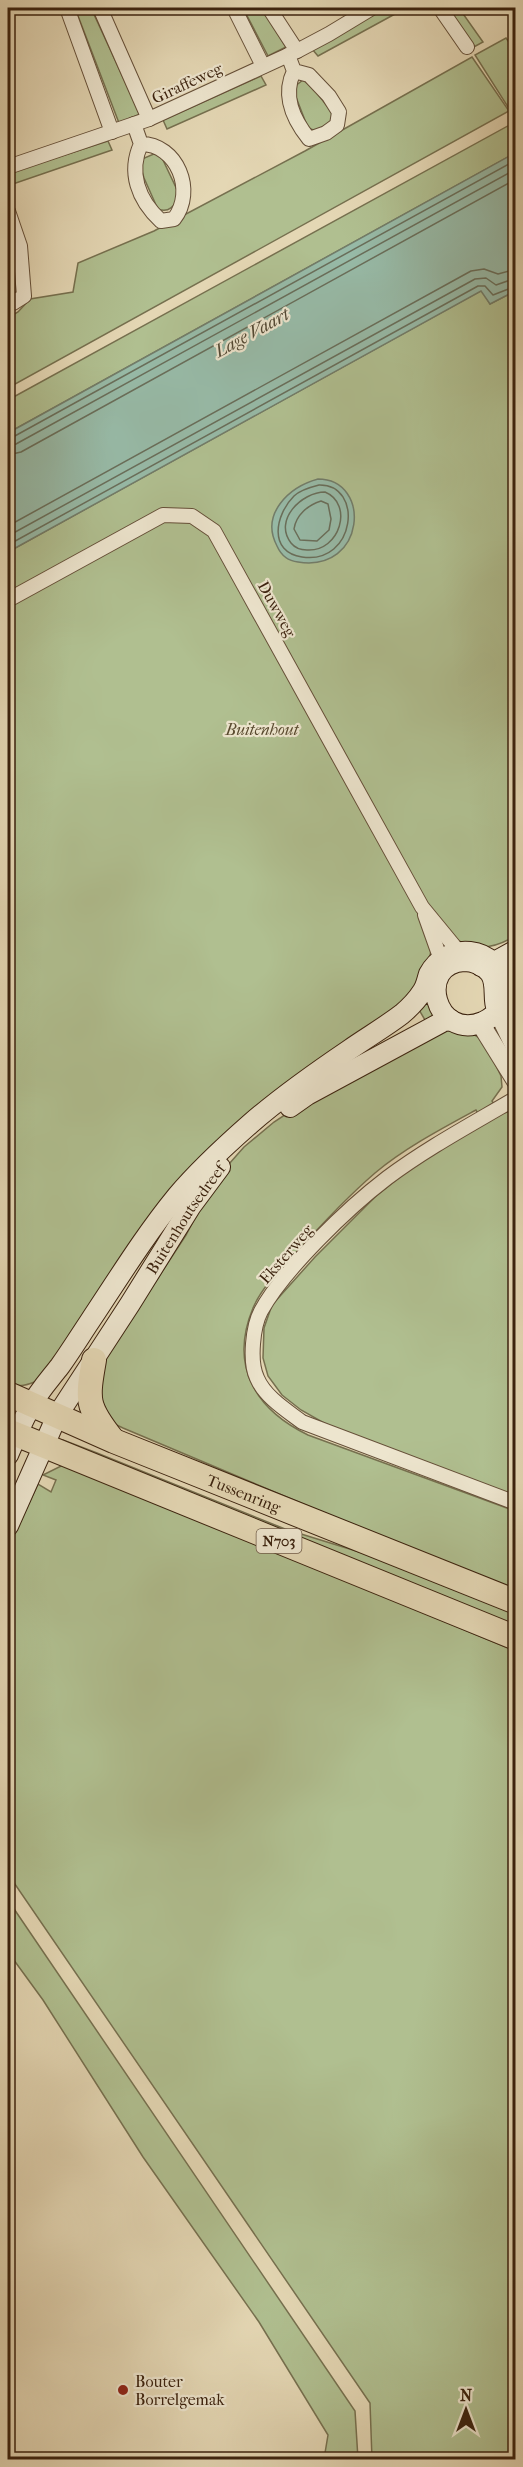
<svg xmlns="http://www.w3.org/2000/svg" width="523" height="2467" viewBox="0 0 523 2467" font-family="'IM FELL French Canon',serif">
  <rect width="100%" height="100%" fill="#e4d7b4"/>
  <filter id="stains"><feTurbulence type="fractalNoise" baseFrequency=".00333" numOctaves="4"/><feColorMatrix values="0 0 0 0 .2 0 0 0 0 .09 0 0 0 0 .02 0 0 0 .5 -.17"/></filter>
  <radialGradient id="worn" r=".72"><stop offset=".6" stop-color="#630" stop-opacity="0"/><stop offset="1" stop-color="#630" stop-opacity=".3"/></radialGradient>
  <g fill="#b0bf90" stroke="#76704f" stroke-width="1.5">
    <path d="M75 8H91L140 114 119 123Z"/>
    <path d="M243 8H262L286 47 268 56Z"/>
    <path d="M384 8H406L318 56 312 49Z"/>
    <path d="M445 8H459L483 42 472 48Z"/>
    <path d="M506 38 513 48 515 47V118L475 55Z"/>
    <path d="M472 57 509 111 8 388V318L18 312 30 299 73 292 78 263 154 231 305 151Z"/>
    <path d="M261 76 266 85 167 129 163 120Z"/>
    <path d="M303 80 313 88 334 115V120L316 131 308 128 294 92V87Z"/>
    <path d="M515 122V153L8 433V400Z"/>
    <path d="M108 141 112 150 10 185 8 173Z"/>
    <path d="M156 153 162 158 180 196C175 204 170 214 158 209L156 205 144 178 141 168 142 159Z"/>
    <path d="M8 231 18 279V289L15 293 8 295Z"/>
    <path d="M482 290 490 304 515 291V936C494 949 472 953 451 935L432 948 425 973 467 1030 484 1041 501 1076 502 1087 492 1101 500 1114 512 1111 515 1113V1496L331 1427 301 1410 282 1395 268 1376 263 1358 264 1328 272 1305 315 1257 376 1196 411 1168 483 1124 476 1110C441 1129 405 1148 375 1173 346 1198 320 1226 295 1254 279 1271 262 1287 253 1308 229 1366 255 1409 308 1435L515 1511V1598L334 1517 123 1428 106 1420 96 1373 186 1235 214 1181 244 1147 274 1122 324 1089 432 1032 411 996 244 1122 39 1380C28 1385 19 1388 8 1383V552Z"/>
    <path d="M51 1438 63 1440 97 1453 285 1529 382 1559 515 1614V1632Z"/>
    <path d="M67 1463 515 1651V2459H372L370 2403 8 1874V1548L38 1484 51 1492 56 1480 43 1475Z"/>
    <path d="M8 1900 355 2411 358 2459H324L328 2435 259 2322 143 2157 43 2000 8 1952Z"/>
  </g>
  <g fill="#97baa7" stroke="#727d6a" stroke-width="1.5">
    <path d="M515 153V291L490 304 481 291 8 552V433Z"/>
    <path d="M318 479C372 479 366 573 298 562 288 561 281 555 277 546 260 514 289 487 318 479Z"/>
  </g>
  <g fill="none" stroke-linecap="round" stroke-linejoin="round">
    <g stroke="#696e5a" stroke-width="1.5">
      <path d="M8 438 13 437 516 160"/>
      <path d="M8 446 16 444 516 169"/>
      <path d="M8 455 21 452 516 179"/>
      <path d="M319 485C364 484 356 565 302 557 268 552 275 515 294 496 300 490 311 487 319 485Z"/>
      <path d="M325 492C354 504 340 552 307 550 301 550 295 548 291 543 273 520 302 492 325 492Z"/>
      <path d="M321 501 328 504 331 519 329 530 317 541 300 540 294 529C296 515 308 505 321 501Z"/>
      <path d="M8 526 471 271 484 269 498 274 516 269"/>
      <path d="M8 536 475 279 486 278 496 285 516 278"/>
      <path d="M8 545 478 286H485L493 295 516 286"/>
    </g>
    <defs>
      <g id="minor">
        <path d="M67 8 112 132"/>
        <path d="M100 8 149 119"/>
        <path d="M234 8 263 66"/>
        <path d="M269 8 297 51"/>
        <path d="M440 8 467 47"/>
        <path d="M288 55 294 71C282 96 293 119 309 139L326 133 337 125 339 112 329 96 309 75 294 71"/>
        <path d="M134 124 141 144C128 172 138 200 161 221L174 219C196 191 177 144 141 144"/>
        <path d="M8 167 149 119 297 51 329 34 372 8"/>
        <path d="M8 211 20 246 24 296 13 303H8"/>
        <path d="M8 600 163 515 192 516 214 531 422 907 459 952"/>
        <path d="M425 915 441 960"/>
        <path d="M516 1098C472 1124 427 1148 387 1178 349 1207 284 1269 261 1311 253 1326 249 1361 257 1378 265 1397 286 1410 302 1422L516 1503"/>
      </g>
      <g id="tertiary">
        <path d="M497 1010 516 1049"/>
        <path d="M480 1023 516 1081"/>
      </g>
      <g id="secondary">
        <path d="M481 966 498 960 516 950"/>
        <path d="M290 1107 307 1095 444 1021 451 1020"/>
        <path d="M8 1455C15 1439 22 1421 31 1406 38 1392 50 1379 60 1366 70 1352 80 1336 90 1321 118 1279 145 1235 177 1196 199 1170 225 1146 250 1124 281 1097 315 1073 349 1050 366 1038 385 1027 402 1014 409 1008 417 1000 422 992 426 987 427 980 429 974 437 959 453 950 470 952 507 956 519 1006 483 1022 435 1042 415 964 464 961 473 961 484 965 490 973 498 984 492 998 497 1010"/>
        <path id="s1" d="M8 1526 57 1416 130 1304 191 1206 220 1167"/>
      </g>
      <g id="trunk">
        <path d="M94 1360C87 1400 86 1406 112 1439"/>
        <path id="s2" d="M8 1394 114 1441 516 1602"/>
        <path d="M8 1431 516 1638"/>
      </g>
    </defs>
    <use href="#minor" stroke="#654f38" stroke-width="16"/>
    <use href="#tertiary" stroke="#654f38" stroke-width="20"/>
    <use href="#secondary" stroke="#3b220e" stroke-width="22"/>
    <use href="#trunk" stroke="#3b220e" stroke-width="26"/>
    <use href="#minor" stroke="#ede5ce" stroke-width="14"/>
    <use href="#tertiary" stroke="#ede5ce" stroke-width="18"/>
    <use href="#secondary" stroke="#ede5ce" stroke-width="20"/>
    <use href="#trunk" stroke="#e4d7b4" stroke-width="24"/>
  </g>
  <circle fill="#8f2418" stroke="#ede5ce" stroke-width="2" cx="123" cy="2390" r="6"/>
  <g text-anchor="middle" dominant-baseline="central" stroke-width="4.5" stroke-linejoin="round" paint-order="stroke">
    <rect fill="#ede5ce" stroke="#705c48" stroke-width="1.5" x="256.5" y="1529" width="45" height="24" rx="4.5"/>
    <g font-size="15" font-weight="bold" fill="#3b220e">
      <text x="279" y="1541">N703</text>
    </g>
    <g font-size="16" fill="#3b220e" stroke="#ede5ce">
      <text transform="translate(187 83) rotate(-25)">Giraffeweg</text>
      <text transform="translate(277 609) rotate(61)">Duwweg</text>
      <text stroke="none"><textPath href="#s1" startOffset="356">Buitenhoutsedreef</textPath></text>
      <text transform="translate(286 1254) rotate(-49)">Eksterweg</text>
      <text stroke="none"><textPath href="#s2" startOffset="256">Tussenring</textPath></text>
    </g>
    <g font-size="16" font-style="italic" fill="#58492e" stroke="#ede5ce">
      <text x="262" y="729">Buitenhout</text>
    </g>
    <g font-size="16" fill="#3b220e" stroke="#ede5ce" text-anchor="start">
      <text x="135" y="2381">Bouter<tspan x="135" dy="18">Borrelgemak</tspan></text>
    </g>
    <g font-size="18" font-style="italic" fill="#524834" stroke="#ede5ce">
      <text transform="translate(252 333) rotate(-29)">Lage Vaart</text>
    </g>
  </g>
  <rect width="523" height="2467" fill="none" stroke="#e4d7b4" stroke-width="30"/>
  <rect x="9" y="9" width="505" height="2449" fill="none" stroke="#3b220e" stroke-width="3"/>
  <rect x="15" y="15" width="493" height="2437" fill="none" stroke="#3b220e" stroke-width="1.5"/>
  <g transform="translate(466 2410)" stroke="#ede5ce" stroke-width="4.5" paint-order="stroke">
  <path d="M0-4.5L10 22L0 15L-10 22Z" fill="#3b220e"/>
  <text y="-9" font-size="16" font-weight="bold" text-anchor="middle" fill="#3b220e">N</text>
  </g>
  <rect width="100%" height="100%" filter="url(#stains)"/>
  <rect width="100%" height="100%" fill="url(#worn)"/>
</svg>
